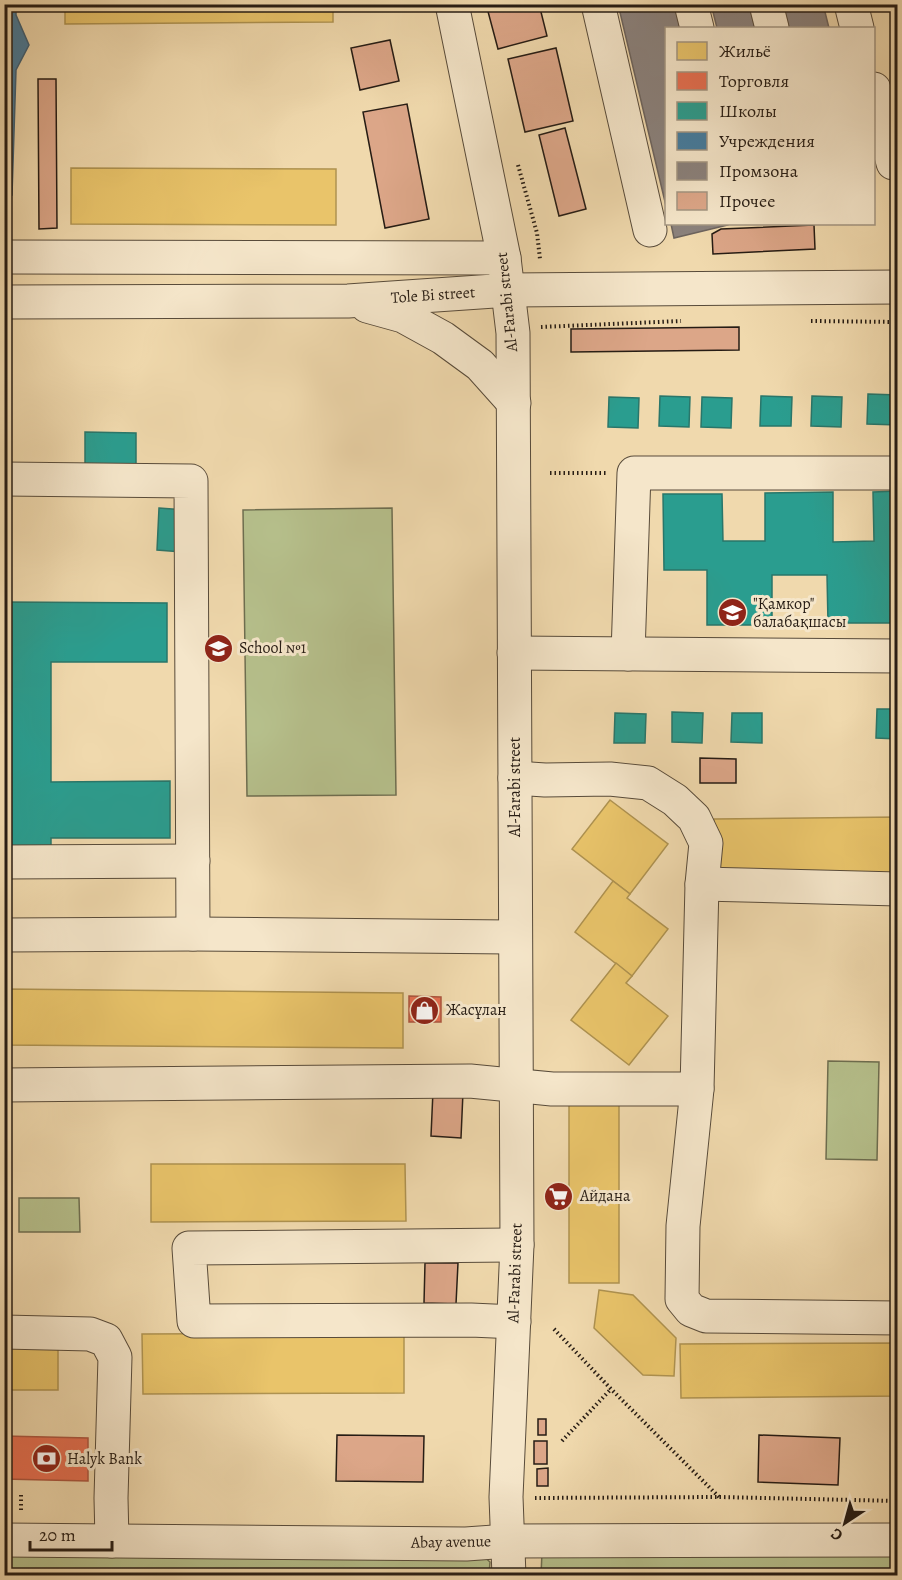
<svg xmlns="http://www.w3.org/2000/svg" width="902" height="1580" viewBox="0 0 902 1580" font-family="Alegreya,serif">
  <rect width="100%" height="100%" fill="#f0d9ad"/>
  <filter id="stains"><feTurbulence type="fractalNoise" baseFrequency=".00333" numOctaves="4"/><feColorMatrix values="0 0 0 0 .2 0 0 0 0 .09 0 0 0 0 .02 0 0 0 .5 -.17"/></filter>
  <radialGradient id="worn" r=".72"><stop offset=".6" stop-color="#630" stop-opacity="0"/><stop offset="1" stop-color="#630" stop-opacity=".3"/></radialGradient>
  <g fill="#b6c08c" stroke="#6e6e50" stroke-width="1.5">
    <path d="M392 508 396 795 247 796 243 510Z"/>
    <path d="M828 1061 879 1062 877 1160 826 1159Z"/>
    <path d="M19 1198H79L80 1232H19Z"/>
    <path d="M467 1542 490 1562 489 1575H5L4 1543Z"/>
    <path d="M897 1548V1575L541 1576 542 1552Z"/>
  </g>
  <g fill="#e9c46a" stroke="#ae9250" stroke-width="1.5">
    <path d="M65 4H333V22L65 24Z"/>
    <path d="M71 168 336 169V225L71 224Z"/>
    <path d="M610 800 668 844 630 894 572 849Z"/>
    <path d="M898 817V877L714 878V819Z"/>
    <path d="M613 881 630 894 627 898 668 929 632 976 575 932Z"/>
    <path d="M616 963 632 976 626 983 668 1016 629 1065 571 1020Z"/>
    <path d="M4 989 403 993V1048L4 1045Z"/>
    <rect x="569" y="1098" width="50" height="185"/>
    <path d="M151 1164H405L406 1221 151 1222Z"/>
    <path d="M599 1290 633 1295 676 1338 674 1376 643 1375 594 1328Z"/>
    <path d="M404 1333V1393L143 1394 142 1334Z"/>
    <path d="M4 1339 58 1340V1390H4Z"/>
    <path d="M898 1343V1396L681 1398 680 1344Z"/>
  </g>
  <g fill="#e76f51" stroke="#ad563f" stroke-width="1.5">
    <path d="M409 996 441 997V1022H409Z"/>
    <path d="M4 1436 88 1438V1481L4 1479Z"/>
  </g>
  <g fill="#2a9d8f" stroke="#29766a" stroke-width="1.5">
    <path d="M868 394 898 395V425L867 424Z"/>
    <path d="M660 396 690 397 689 427 659 426Z"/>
    <path d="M761 396 792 397 791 426H760Z"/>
    <path d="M812 396 842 397 841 427 811 426Z"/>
    <path d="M609 397 639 398 638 428 608 427Z"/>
    <path d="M702 397 732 398 731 428 701 427Z"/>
    <path d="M85 432 136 433V464H85Z"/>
    <path d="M898 491V576H891L892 623H828L827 575H772V625H707V570H664L663 494H722L723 541H765V493L833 492V542L874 541 873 492Z"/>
    <path d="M159 508 185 510 182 552 157 550Z"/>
    <path d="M4 602 167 603V662H51V782L170 781V838H51V857H4Z"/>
    <path d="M877 709H898V739L876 738Z"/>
    <path d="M672 712 703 713 702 743 672 742Z"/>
    <path d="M615 713 646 714 645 743H614Z"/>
    <path d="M732 713H762V743L731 742Z"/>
  </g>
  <path fill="#457b9d" stroke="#3c5e74" stroke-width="1.5" d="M4 4H16V15L29 45 16 70 12 195H4Z"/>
  <g fill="#8a817c" stroke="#6c635d" stroke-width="1.5">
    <path d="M618 4H676L681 28H666V206Z"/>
    <path d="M711 4H749L755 28H717Z"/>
    <path d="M783 4H823L829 28H789Z"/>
    <path d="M671 224H728V225L674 238Z"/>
  </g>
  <g fill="#dca688" stroke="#261c14" stroke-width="1.5">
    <path d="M486 4H539L547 36 498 49Z"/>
    <path d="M390 40 399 81 360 90 351 48Z"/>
    <path d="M556 48 573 121 525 132 508 59Z"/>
    <path d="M38 79H56L57 228 39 229Z"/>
    <path d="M407 104 429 219 385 228 363 112Z"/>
    <path d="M565 128 586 209 559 216 539 135Z"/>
    <path d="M814 225 815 249 713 254 712 234 721 229Z"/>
    <path d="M739 327V350L571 352V329Z"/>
    <path d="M700 758 736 759V783H700Z"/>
    <path d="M433 1091 463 1092 461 1138 431 1136Z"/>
    <path d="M425 1263H458L456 1304 424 1303Z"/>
    <rect x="538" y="1419" width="8" height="16"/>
    <path d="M337 1435 424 1436 423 1482 336 1481Z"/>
    <path d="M759 1435 840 1438 838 1485 758 1482Z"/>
    <rect x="534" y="1441" width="13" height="23"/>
    <path d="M548 1468V1486H537V1469Z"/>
  </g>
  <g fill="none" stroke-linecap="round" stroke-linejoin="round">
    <defs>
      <g id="minor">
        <path d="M452 4 504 258 513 333 517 1245 506 1497 509 1576"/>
        <path d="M598 4 650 230"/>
        <path d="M691 4 697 28"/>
        <path d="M766 4 772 28"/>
        <path d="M851 4 857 28"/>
        <path d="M874 89 893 163"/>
        <path d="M4 257 504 258"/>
        <path d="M4 302 348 301 509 290 898 287"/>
        <path d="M367 306 403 316 443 338 480 365 514 403"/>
        <path d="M4 479 191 481 193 934"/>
        <path d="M514 653 898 656"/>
        <path d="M628 654 634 473H898"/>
        <path d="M515 778 545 780 610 779 648 783 675 800 694 818 706 843 702 884 697 1089 683 1226 682 1299 691 1310 706 1316 898 1318"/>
        <path d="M4 862 193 861"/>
        <path d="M702 884 898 889"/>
        <path d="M4 935 193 934 515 937"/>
        <path d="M4 1085 470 1081 552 1089H697"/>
        <path d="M514 1322 471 1320 194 1321 189 1248 517 1245"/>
        <path d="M4 1332 90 1334 106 1340 115 1357 111 1498 112 1541"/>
        <path d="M4 1540 466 1544 508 1541 898 1540"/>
      </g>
    </defs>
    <use href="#minor" stroke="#584b3a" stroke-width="35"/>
    <g stroke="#261c14" stroke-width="4" stroke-dasharray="1.5 3" stroke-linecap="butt">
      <path d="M518 165 537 233 540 259"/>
      <path d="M811 321 898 322"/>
      <path d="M541 327 681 321"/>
      <path d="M550 473H606"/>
      <path d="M554 1329 611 1389 719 1497"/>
      <path d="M562 1441 611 1389"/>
      <path d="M21 1495V1512"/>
      <path d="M535 1498 719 1497 898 1501"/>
    </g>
    <use href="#minor" stroke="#f5e6ca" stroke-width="33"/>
  </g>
  <defs>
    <symbol id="school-disc" viewBox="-11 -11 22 22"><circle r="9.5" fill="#8f2418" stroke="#f5e6ca"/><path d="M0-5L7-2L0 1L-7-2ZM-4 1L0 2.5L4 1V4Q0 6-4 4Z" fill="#fff"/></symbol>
    <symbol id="shop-disc" viewBox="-11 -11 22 22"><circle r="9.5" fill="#8f2418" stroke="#f5e6ca"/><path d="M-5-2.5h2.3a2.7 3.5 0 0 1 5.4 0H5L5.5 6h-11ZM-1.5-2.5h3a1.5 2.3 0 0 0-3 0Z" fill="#fff"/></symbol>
    <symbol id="supermarket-disc" viewBox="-11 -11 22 22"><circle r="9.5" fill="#8f2418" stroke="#f5e6ca"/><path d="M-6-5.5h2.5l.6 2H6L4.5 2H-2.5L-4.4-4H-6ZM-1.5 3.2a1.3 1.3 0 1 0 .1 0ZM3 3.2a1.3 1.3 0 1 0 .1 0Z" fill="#fff"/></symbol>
    <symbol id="bank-disc" viewBox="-11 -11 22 22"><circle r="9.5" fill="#8f2418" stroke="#f5e6ca"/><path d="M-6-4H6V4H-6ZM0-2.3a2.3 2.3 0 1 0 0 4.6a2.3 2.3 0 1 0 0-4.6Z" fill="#fff"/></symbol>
  </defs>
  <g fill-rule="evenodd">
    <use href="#school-disc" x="716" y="596" width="33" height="33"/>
    <use href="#school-disc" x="202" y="632" width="33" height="33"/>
    <use href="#shop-disc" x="408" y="994" width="33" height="33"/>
    <use href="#supermarket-disc" x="542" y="1180" width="33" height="33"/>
    <use href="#bank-disc" x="30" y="1442" width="33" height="33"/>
  </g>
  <g text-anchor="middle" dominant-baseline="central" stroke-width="6" stroke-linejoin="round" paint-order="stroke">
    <g font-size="16" fill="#261c14" stroke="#f5e6ca">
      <text transform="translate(433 295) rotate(-4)">Tole Bi street</text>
      <text transform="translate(507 302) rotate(-96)">Al-Farabi street</text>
      <text transform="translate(515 787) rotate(-90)">Al-Farabi street</text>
      <text transform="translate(515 1273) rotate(-88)">Al-Farabi street</text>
      <text transform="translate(451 1542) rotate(-1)">Abay avenue</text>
    </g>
    <g font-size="16" fill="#261c14" stroke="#f5e6ca" text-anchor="start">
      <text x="753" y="604">"Қамкор"<tspan x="753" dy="18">балабақшасы</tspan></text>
      <text x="239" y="648">School №1</text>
      <text x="446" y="1010">Жасұлан</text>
      <text x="580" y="1196">Айдана</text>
      <text x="67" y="1459">Halyk Bank</text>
    </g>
  </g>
  <rect width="902" height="1580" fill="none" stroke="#f0d9ad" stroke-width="24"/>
  <rect x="6" y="6" width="890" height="1568" fill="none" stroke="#261c14" stroke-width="3"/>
  <rect x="12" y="12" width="878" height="1556" fill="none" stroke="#261c14" stroke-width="1.5"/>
  <rect x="665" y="27" width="210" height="198" fill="#f5e6ca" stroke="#a29581" stroke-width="1.5"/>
  <rect x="677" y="42" width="30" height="18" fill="#e9c46a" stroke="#a29581" stroke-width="1.5"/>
  <text x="719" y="57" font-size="18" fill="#261c14">Жильё</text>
  <rect x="677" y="72" width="30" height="18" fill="#e76f51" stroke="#a29581" stroke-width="1.5"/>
  <text x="719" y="87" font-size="18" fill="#261c14">Торговля</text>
  <rect x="677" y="102" width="30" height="18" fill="#2a9d8f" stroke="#a29581" stroke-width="1.5"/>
  <text x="719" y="117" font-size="18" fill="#261c14">Школы</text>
  <rect x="677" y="132" width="30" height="18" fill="#457b9d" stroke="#a29581" stroke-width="1.5"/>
  <text x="719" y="147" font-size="18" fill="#261c14">Учреждения</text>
  <rect x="677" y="162" width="30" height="18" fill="#8a817c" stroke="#a29581" stroke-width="1.5"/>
  <text x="719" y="177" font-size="18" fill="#261c14">Промзона</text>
  <rect x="677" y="192" width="30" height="18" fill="#dca688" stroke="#a29581" stroke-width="1.5"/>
  <text x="719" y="207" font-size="18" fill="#261c14">Прочее</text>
  <g transform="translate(845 1523) rotate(216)" stroke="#f5e6ca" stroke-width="4.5" paint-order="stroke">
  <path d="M0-4.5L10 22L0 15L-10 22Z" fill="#261c14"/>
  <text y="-9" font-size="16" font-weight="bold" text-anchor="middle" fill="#261c14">С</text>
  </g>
  <path d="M30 1541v9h82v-9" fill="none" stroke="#261c14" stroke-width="3"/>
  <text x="39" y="1541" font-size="18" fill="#261c14" stroke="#f5e6ca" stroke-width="4.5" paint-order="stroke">20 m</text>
  <rect width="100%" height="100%" filter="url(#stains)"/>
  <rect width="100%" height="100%" fill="url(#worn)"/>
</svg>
